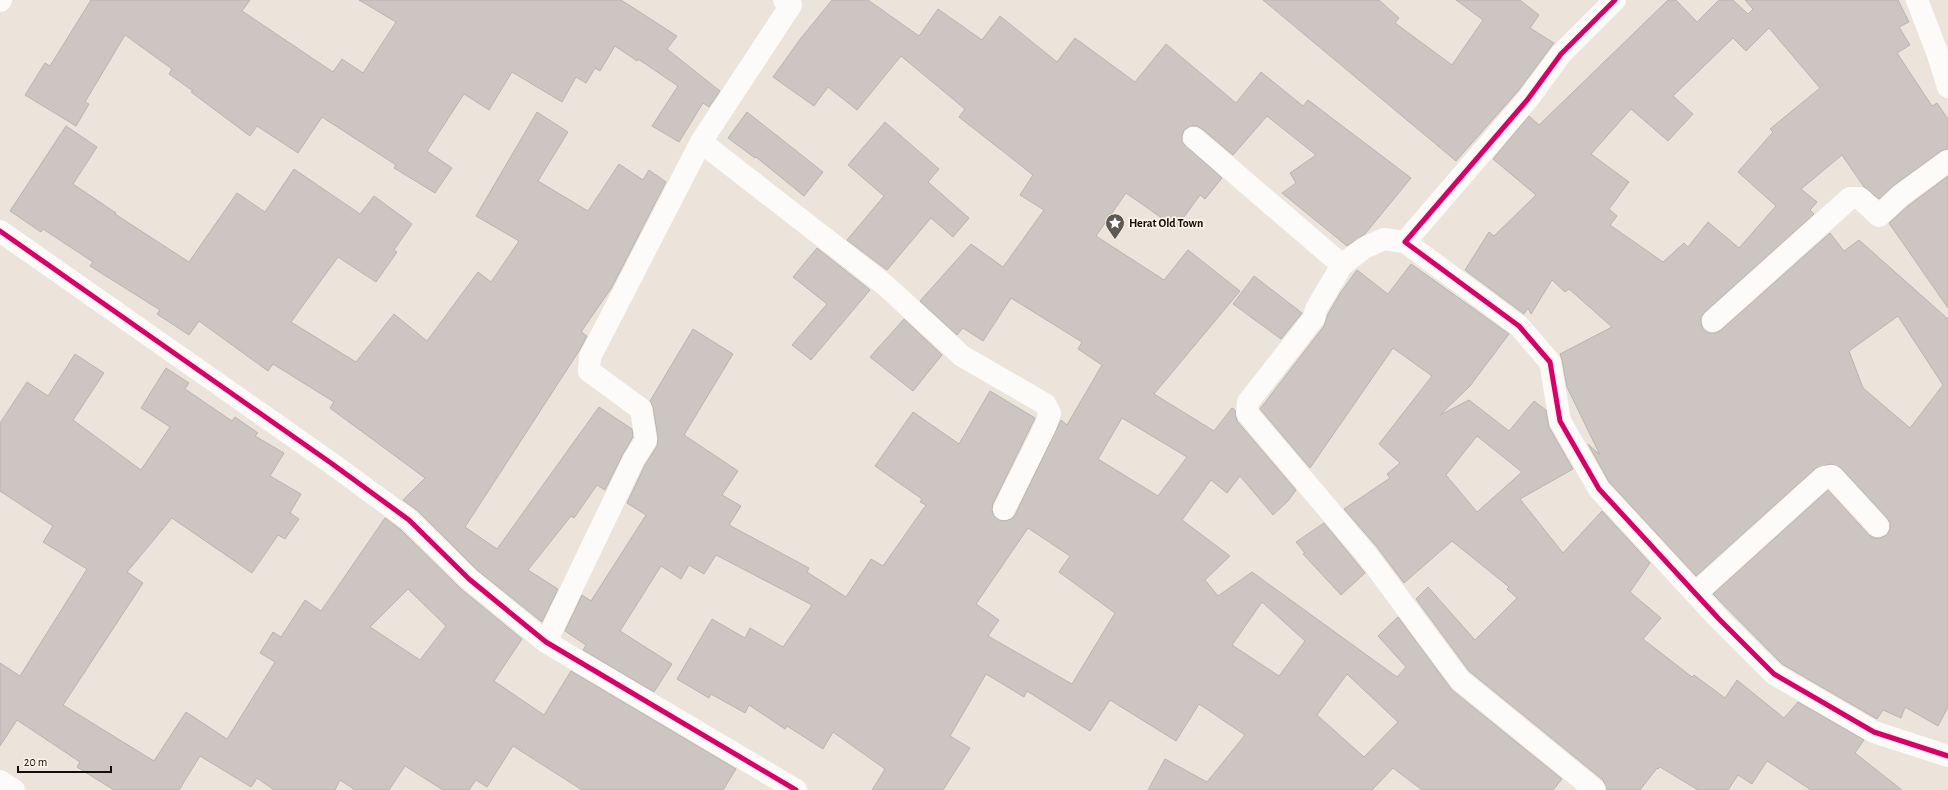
<svg xmlns="http://www.w3.org/2000/svg" width="1948" height="790" viewBox="0 0 1948 790" font-family="'Alegreya Sans',sans-serif">
  <rect width="100%" height="100%" fill="#ece4db"/>
  <g fill="#ccc5c2" stroke="#bab3b1" fill-rule="evenodd">
    <path d="M91 0H250L242 11 333 72 342 59 363 73 396 22 359 0H621L677 36 667 49 720 91 709 107 703 103 679 142 652 126 678 86 638 59 637 61 615 46 600 71 595 68 586 83 576 77 562 102 512 72 489 110 464 94 427 151 452 168 435 193 394 168 396 165 322 117 298 153 257 126 250 136 191 92 193 91 169 74 172 69 125 35 85 102 89 104 76 126 25 95 45 63 50 66Z"/>
    <path d="M832 0H868L919 36 938 9 982 40 1000 16 1057 62 1075 38 1135 82 1166 44 1236 103 1261 72 1303 106 1308 100 1411 178 1365 234 1347 246 1282 193 1296 183 1290 173 1316 155 1267 116 1233 155 1202 129 1197 126H1190L1184 130 1182 136V142L1222 178 1205 199 1200 195 1176 228 1126 193 1096 236 1164 280 1188 250 1240 291 1154 394 1214 431 1232 408 1235 410 1237 421 1296 490 1288 501 1273 515 1240 476 1227 493 1211 480 1182 520 1230 556 1205 580 1218 596 1252 572 1397 677 1406 667 1378 636 1398 617 1452 690 1562 779 1553 790H1422L1393 768 1372 790H1148L1165 759 1207 782 1245 735 1199 704 1176 741 1110 700 1090 731 1027 691 1024 697 986 674 950 736 970 748 943 790H872L885 769 833 732 823 749 787 726 785 729 749 705 745 713 711 694 709 698 677 679 712 619 745 638 750 628 783 647 812 605 716 555 704 574 689 565 681 579 661 566 620 631 672 664 654 692 583 650 586 645 565 631 582 595 591 601 646 515 627 503 645 465 657 446 658 438 653 407 650 401 693 329 733 354 684 435 738 471 722 495 741 506 729 525 809 568 807 572 846 597 871 559 883 566 926 505 920 502 922 499 875 466 913 412 959 444 990 391 1035 418 993 504 992 510 994 516 999 520 1005 521 1011 519 1015 515 1061 420 1067 425 1102 365 1078 349 1082 342 1011 298 983 341 963 328 957 335 920 301 971 244 1003 267 1044 210 1020 195 1033 175 959 117 965 109 901 56 857 110 828 87 814 106 773 77 801 38ZM1122 418 1187 457 1158 496 1098 459ZM1028 528 1070 556 1059 572 1115 613 1072 684 988 636 999 620 976 604ZM1262 602 1305 641 1279 676 1232 645ZM1347 674 1398 722 1364 757 1317 715Z"/>
    <path d="M1263 0H1379L1399 18 1395 23 1452 65 1483 20 1456 0H1520L1539 15 1530 28 1554 43 1518 91 1456 161Z"/>
    <path d="M1668 0H1676L1697 22 1719 0H1733L1748 14 1753 9 1745 0H1898L1909 22 1899 27 1910 45 1897 53 1932 106 1937 103 1948 119V149L1941 151 1893 186 1879 199 1864 187 1842 155 1801 189 1817 202 1810 210 1814 214 1705 312 1701 317V323L1703 329 1709 333H1715L1721 330 1830 233 1844 251 1859 240 1948 319V707L1938 726 1905 707 1901 718 1883 710 1877 719 1782 664 1713 594 1828 490 1869 535 1875 538H1880L1887 535 1890 529V523L1887 518 1841 468 1831 464 1816 468 1696 576 1609 482 1588 444 1600 455 1567 387 1562 360 1560 354 1612 327 1569 289 1565 292 1552 280 1531 314 1528 308 1524 314 1465 270 1489 232 1494 236 1536 195 1493 159 1529 116 1539 125ZM1769 28 1820 88 1770 129 1773 132 1738 172 1776 206 1739 248 1708 222 1688 247 1684 243 1663 262 1610 225 1617 216 1609 209 1629 182 1591 154 1631 109 1668 141 1693 114 1673 96 1733 38 1746 51ZM1898 316 1943 385 1910 428 1863 388 1849 351Z"/>
    <path d="M537 112 568 132 538 181 588 211 619 164 643 180 649 170 666 182 612 287 581 332 587 336 579 351 465 527 497 549 599 407 632 429 633 437 623 454 605 490 597 485 574 518 571 516 528 570 558 589 542 622 477 570 418 511 403 500 425 478 330 408 334 402 273 364 268 371 199 321 189 335 157 314 160 310 90 266 93 262 43 229 41 232 10 211 66 126 97 147 73 184 116 213 115 214 189 262 237 193 265 212 294 169 360 214 374 196 412 224 394 250 397 252 376 282 338 257 291 322 356 362 394 314 427 341 478 272 491 282 519 241 476 216Z"/>
    <path d="M747 112 823 172 804 196 756 157 755 158 728 138Z"/>
    <path d="M885 122 939 169 928 182 969 218 953 237 931 218 887 270 847 240 884 196 848 165Z"/>
    <path d="M1948 176V308L1889 223 1908 206Z"/>
    <path d="M817 248 870 290 811 360 792 345 827 304 793 277Z"/>
    <path d="M1411 264 1509 334 1470 386 1440 415 1469 400 1509 431 1534 401 1546 410 1549 427 1573 469 1520 499 1563 553 1602 511 1650 563 1630 592 1661 618 1643 639 1692 677 1694 675 1725 698 1737 680 1784 718 1798 702 1864 740 1855 753 1902 790H1811L1767 761 1752 784 1738 775 1728 790H1698L1660 767 1658 769 1657 768 1640 790H1607L1603 780 1469 671 1416 599 1428 587 1475 640 1517 598 1507 589 1509 587 1452 541 1404 583 1377 547 1344 509 1390 478 1387 474 1400 463 1379 444 1432 376 1393 348 1310 468 1260 409 1324 326 1328 314 1341 292 1357 270 1388 294ZM1477 436 1522 472 1477 512 1446 475Z"/>
    <path d="M1254 276 1302 313 1281 339 1233 304Z"/>
    <path d="M904 319 942 355 913 391 870 357Z"/>
    <path d="M75 354 104 373 73 420 141 470 170 427 141 408 166 368 189 383 185 389 232 421 235 417 258 433 255 436 284 453 270 476 301 494 290 513 299 519 285 539 278 535 252 573 172 518 127 572 143 583 63 705 154 761 186 712 227 739 275 662 260 653 273 632 281 637 305 600 321 611 385 518 401 530 461 589 522 639 494 681 544 715 571 671 736 769 723 790H582L513 746 487 787 476 780 469 790H443L405 766 389 790H355L340 780 335 790H274L257 778 251 787 200 756 179 790H114L77 767 80 762 17 720 0 746V663L20 676 87 569 43 542 53 526 0 491V423L27 382 48 396ZM408 589 446 626 420 660 370 627Z"/>
    <path d="M1324 523 1365 573 1341 595 1303 554 1305 553 1296 542Z"/>
  </g>
  <g fill="none" stroke-linecap="round" stroke-linejoin="round">
    <g stroke="#fcfbfa" stroke-width="22">
      <path d="M1615 0 1561 54 1528 99 1405 242 1519 326 1550 362 1560 421 1599 489 1719 619 1774 674 1874 732 1948 756"/>
      <path d="M1917 0 1937 52 1948 87"/>
      <path d="M0 1 1 0"/>
      <path d="M1194 138 1342 265"/>
      <path d="M701 142 885 285 962 356 1045 404 1050 413 1045 427 1004 509"/>
      <path d="M0 231 331 463 409 520 469 579 546 642 796 790"/>
      <path d="M1405 242 1384 239 1364 248 1342 265 1316 309 1314 318 1248 402 1247 413 1367 555 1460 680 1595 790"/>
      <path d="M1713 321 1850 198H1860L1879 216 1900 196 1948 161"/>
      <path d="M1696 593 1824 477 1832 476 1878 526"/>
      <path d="M546 642 634 459 646 440 641 409 589 371 590 357 701 142 791 5 784 0"/>
    </g>
    <path stroke="#fcfbfa" stroke-width="22" d="M0 781 14 790"/>
    <defs>
      <g id="cycleway">
        <path d="M1615 0 1561 54 1528 99 1405 242 1519 326 1550 362 1560 421 1599 489 1719 619 1774 674 1874 732 1948 756"/>
        <path d="M0 231 331 463 409 520 469 579 546 642 796 790"/>
      </g>
    </defs>
    <use href="#cycleway" stroke="#fdf2e6" stroke-width="8"/>
    <use href="#cycleway" stroke="#d6006c" stroke-width="5"/>
  </g>
  <defs>
    <symbol id="sight-pin" viewBox="-11 -11 22 30"><path d="M0 17L-7.5 6A9.5 9.5 0 1 1 7.5 6Z" fill="#5f5953" stroke="#fdf2e6"/><path d="M0-6L1.8-2.2L6-1.7L2.9 1.2L3.7 5.4L0 3.3L-3.7 5.4L-2.9 1.2L-6-1.7L-1.8-2.2Z" fill="#fff"/></symbol>
  </defs>
  <g fill-rule="evenodd">
    <use href="#sight-pin" x="1104" y="212" width="22" height="30"/>
  </g>
  <g text-anchor="middle" dominant-baseline="central" stroke-width="3.5" stroke-linejoin="round" paint-order="stroke">
    <g font-size="12" font-weight="bold" fill="#130e0a" stroke="#fdf2e6" text-anchor="start">
      <text x="1129" y="223">Herat Old Town</text>
    </g>
  </g>
  <path d="M18 766v6h93v-6" fill="none" stroke="#130e0a" stroke-width="2"/>
  <text x="24" y="766" font-size="12" fill="#130e0a" stroke="#fdf2e6" stroke-width="3" paint-order="stroke">20 m</text>
</svg>
